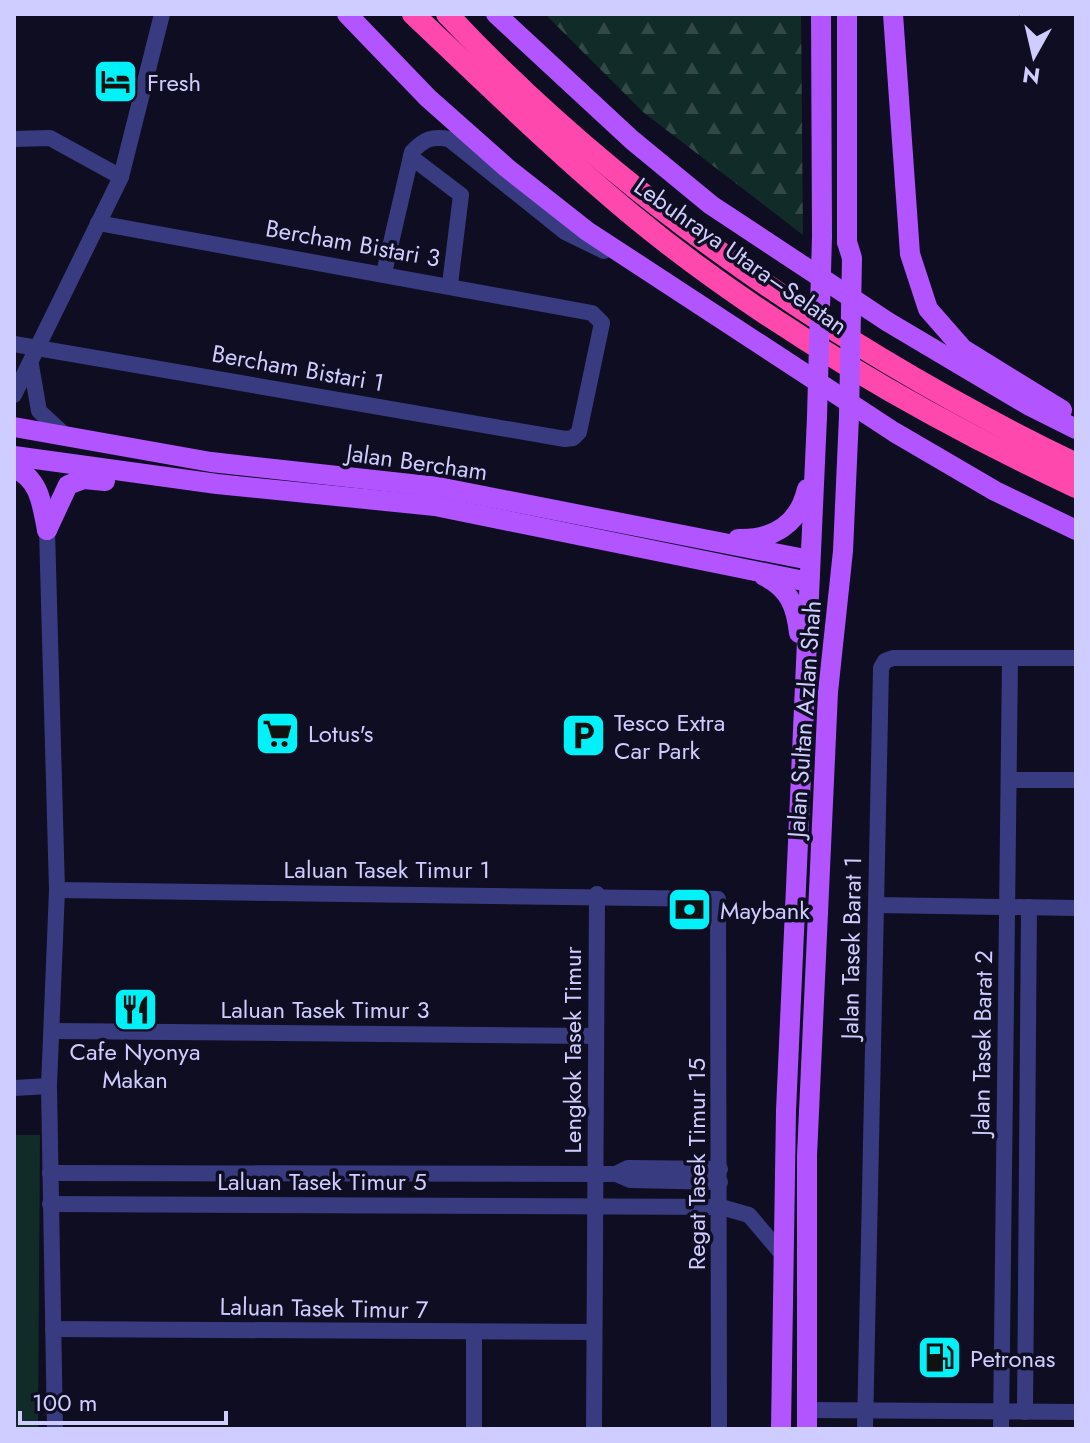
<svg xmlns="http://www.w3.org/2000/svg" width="1090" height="1443" viewBox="0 0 1090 1443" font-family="Jost,sans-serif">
  <defs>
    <pattern id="forest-firs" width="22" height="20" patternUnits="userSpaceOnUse" patternTransform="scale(2)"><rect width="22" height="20" fill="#102b28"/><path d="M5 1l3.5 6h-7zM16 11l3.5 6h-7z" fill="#324948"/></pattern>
  </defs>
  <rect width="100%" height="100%" fill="#0f0d21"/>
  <path fill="#102b28" d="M14 1135H40L38 1429H14Z"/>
  <path fill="url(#forest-firs)" d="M545 14H801L803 235 643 112Z"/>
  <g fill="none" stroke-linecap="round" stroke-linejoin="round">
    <g stroke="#383b80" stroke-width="16">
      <path d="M14 139 50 138 121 177"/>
      <path d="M411 157 461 195 450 284"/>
      <path d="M384 273 412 152C424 139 432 136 449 139L565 232 604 251"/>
      <path d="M14 344 565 439 573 438 579 432 602 323 592 313 98 223"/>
      <path d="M31 365 39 411 66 436"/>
      <path d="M14 395 121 177 162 14"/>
      <path d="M47 530 57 890 49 1086 55 1429"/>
      <path d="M1009 780H1076"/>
      <path d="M57 890 718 899 719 1429"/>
      <path d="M876 905 1076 908"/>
      <path d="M53 1031 596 1036"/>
      <path d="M14 1088 49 1086"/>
      <path d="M50 1173 595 1174H616L630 1180 720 1182"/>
      <path d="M616 1174 628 1168 720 1169"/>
      <path d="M50 1204 721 1207 749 1215 783 1255"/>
      <path d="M53 1329 594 1332"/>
      <path d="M474 1334V1429"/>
      <path d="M808 1410 1076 1412"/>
      <path d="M1025 1412 1029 907"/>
      <path d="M594 1429 597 894"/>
      <path d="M865 1429 881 668 885 661 893 658H1076"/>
      <path d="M1001 1429 1010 658"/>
    </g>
    <g stroke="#b254ff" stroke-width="20">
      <path d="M347 14 428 98 507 168 587 231 894 432 995 491 1076 530"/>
      <path d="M496 14 632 140 711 205 888 322 1028 405 1076 429"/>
      <path d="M821 14 822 236"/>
      <path d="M893 14 910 254 928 309 963 349 1062 410"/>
      <path d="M847 242V14"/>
      <path d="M14 427 211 462 438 487 810 560"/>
      <path d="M14 456 217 484 435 506 809 582"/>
      <path d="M14 468C40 479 42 505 47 530"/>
      <path d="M47 530 68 485 84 479 105 481"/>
      <path d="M738 539C773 540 799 524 807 489"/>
      <path d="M764 576C789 588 796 606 799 633"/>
      <path d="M781 1429 786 1111 817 417"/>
      <path d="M807 1429V1156L828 692 843 551 849 416"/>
    </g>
    <g stroke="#ff48ae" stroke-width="22">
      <path d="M413 14C485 82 556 152 632 215 760 321 926 417 1076 487"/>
      <path d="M447 14C621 200 848 354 1076 464"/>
    </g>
    <g stroke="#b254ff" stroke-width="20">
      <path d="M847 242 852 258 849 416"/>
      <path d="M817 417 822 236"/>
    </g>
  </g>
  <defs>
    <symbol id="hotel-square" viewBox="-11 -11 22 22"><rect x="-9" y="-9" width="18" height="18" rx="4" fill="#00f2f8" stroke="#0f0d21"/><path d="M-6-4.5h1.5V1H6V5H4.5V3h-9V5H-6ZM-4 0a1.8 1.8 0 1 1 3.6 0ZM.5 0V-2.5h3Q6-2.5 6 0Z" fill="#111"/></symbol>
    <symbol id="supermarket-square" viewBox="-11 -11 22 22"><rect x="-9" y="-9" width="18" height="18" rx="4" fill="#00f2f8" stroke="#0f0d21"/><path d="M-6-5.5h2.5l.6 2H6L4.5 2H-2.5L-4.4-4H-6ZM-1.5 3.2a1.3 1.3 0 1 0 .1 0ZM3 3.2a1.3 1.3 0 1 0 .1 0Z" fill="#111"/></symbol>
    <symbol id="parking-square" viewBox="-11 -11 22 22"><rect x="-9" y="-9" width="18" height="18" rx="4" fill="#00f2f8" stroke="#0f0d21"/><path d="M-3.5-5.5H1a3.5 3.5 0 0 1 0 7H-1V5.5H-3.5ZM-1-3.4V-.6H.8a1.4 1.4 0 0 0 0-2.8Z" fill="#111"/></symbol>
    <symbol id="bank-square" viewBox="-11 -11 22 22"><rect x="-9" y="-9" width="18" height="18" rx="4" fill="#00f2f8" stroke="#0f0d21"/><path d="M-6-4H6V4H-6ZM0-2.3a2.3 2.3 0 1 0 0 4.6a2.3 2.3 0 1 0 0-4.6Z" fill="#111"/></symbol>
    <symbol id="restaurant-square" viewBox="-11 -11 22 22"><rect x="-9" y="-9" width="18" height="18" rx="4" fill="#00f2f8" stroke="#0f0d21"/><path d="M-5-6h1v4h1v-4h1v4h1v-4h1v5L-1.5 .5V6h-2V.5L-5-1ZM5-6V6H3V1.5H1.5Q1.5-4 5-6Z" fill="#111"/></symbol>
    <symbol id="fuel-square" viewBox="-11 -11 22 22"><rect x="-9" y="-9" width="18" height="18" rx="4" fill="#00f2f8" stroke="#0f0d21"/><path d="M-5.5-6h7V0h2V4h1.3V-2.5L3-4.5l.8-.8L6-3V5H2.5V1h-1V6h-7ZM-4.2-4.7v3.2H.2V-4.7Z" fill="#111"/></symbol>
  </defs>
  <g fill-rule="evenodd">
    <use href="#hotel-square" x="90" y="56" width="51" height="51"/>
    <use href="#supermarket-square" x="252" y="708" width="51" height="51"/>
    <use href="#parking-square" x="558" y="710" width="51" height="51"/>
    <use href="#bank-square" x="664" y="884" width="51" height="51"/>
    <use href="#restaurant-square" x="110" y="984" width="51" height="51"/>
    <use href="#fuel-square" x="914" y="1332" width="51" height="51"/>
  </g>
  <g text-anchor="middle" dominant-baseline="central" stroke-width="7" stroke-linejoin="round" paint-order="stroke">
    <g font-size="24" fill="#cfcdff" stroke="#0f0d21" text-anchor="start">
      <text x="147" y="82">Fresh</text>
      <text x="614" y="722">Tesco Extra<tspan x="614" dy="28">Car Park</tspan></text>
      <text x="308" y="733">Lotus's</text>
      <text x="720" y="910">Maybank</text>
      <text x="135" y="1051" text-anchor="middle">Cafe Nyonya<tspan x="135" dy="28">Makan</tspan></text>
      <text x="970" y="1358">Petronas</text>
    </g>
    <g font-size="24" fill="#cfcdff" stroke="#0f0d21">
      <text transform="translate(353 243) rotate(10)">Bercham Bistari 3</text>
      <text transform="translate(741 256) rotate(35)">Lebuhraya Utara–Selatan</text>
      <text transform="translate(298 368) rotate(10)">Bercham Bistari 1</text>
      <text transform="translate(417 462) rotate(8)">Jalan Bercham</text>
      <text transform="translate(804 719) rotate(-86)">Jalan Sultan Azlan Shah</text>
      <text x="387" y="869">Laluan Tasek Timur 1</text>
      <text transform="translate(851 948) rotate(-89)">Jalan Tasek Barat 1</text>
      <text x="325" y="1009">Laluan Tasek Timur 3</text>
      <text transform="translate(982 1043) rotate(-89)">Jalan Tasek Barat 2</text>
      <text transform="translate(572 1050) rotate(-90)">Lengkok Tasek Timur</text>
      <text transform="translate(696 1164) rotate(-90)">Regat Tasek Timur 15</text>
      <text x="322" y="1181">Laluan Tasek Timur 5</text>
      <text transform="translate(324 1308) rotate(1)">Laluan Tasek Timur 7</text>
    </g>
  </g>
  <rect width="1090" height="1443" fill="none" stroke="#cfcdff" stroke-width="32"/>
  <g transform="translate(1034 56) rotate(188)" stroke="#0f0d21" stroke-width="6" paint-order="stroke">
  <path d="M0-6L14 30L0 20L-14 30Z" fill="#cfcdff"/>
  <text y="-12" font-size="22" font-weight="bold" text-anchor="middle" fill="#cfcdff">N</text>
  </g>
  <path d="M20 1411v12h206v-12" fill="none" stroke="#cfcdff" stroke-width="4"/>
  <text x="32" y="1411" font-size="24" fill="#cfcdff" stroke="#0f0d21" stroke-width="6" paint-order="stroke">100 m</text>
</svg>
